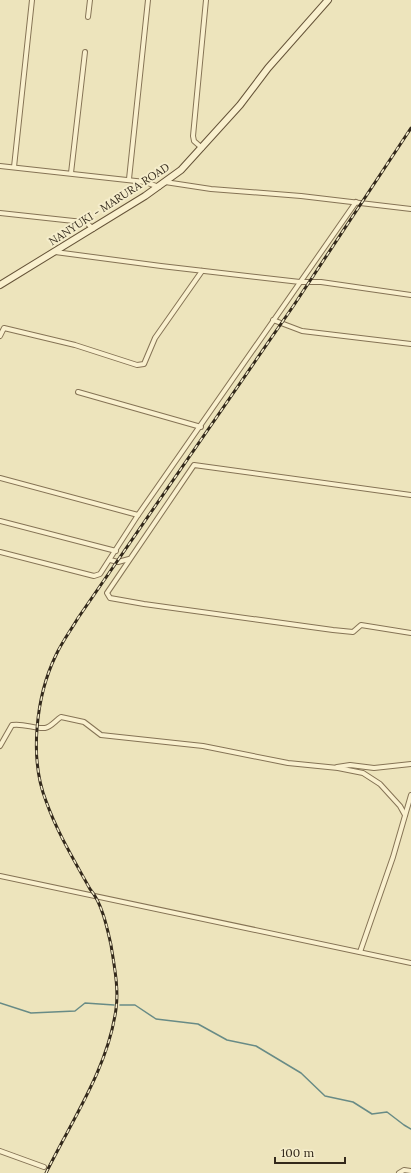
<svg xmlns="http://www.w3.org/2000/svg" width="411" height="1173" viewBox="0 0 411 1173" font-family="Lora,serif">
  <rect width="100%" height="100%" fill="#ede4bc"/>
  <g fill="none" stroke-linecap="round" stroke-linejoin="round">
    <g stroke="#688b86" stroke-width="1.5">
      <path d="M0 1003 31 1013 75 1011 85 1003 114 1005"/>
      <path d="M120 1005H135L156 1019 198 1024 227 1040 256 1046 301 1073 325 1096 353 1102 372 1114 387 1112 404 1125 411 1129"/>
    </g>
    <defs>
      <g id="street">
        <path d="M88 17 90 0"/>
        <path d="M202 148 194 141 193 136 206 0"/>
        <path d="M0 166 145 182 159 187"/>
        <path d="M14 167 32 0"/>
        <path d="M71 173 85 52"/>
        <path d="M129 179 148 0"/>
        <path d="M165 182 211 189 301 196 411 209"/>
        <path d="M0 213 83 222 87 223 93 229"/>
        <path d="M55 252 161 266 300 282H321L411 295"/>
        <path d="M273 320 302 331 411 344"/>
        <path d="M0 336 4 328 75 345 137 365 144 364 155 338 202 271"/>
        <path d="M78 392 201 427"/>
        <path d="M0 478 138 515"/>
        <path d="M411 495 194 465 107 593 110 598 144 604 333 630 353 632 361 625 411 633"/>
        <path d="M0 521 116 551"/>
        <path d="M0 552 94 576 100 574 138 515 356 202"/>
        <path d="M110 560 118 562 129 559"/>
        <path d="M0 746 12 725C24 723 34 729 45 728 51 727 56 720 61 717L84 722 101 735 203 746 288 763 338 768 363 773 380 784 400 806 405 815"/>
        <path d="M337 767 350 765 374 768 411 764"/>
        <path d="M0 876 411 963"/>
        <path d="M360 952 393 857 411 795"/>
        <path d="M0 1151 44 1167"/>
        <path d="M399 1173 404 1170 411 1171"/>
      </g>
      <path id="secondary" d="M0 285 145 196 181 170 240 105 268 68 328 0"/>
    </defs>
    <use href="#street" stroke="#857355" stroke-width="6"/>
    <use href="#secondary" stroke="#665439" stroke-width="8"/>
    <use href="#street" stroke="#f9f0ce" stroke-width="4"/>
    <use href="#secondary" stroke="#f9f0ce" stroke-width="6"/>
    <defs>
      <path id="rail" d="M46 1173C72 1120 108 1068 116 1009 119 988 114 965 111 945 107 927 102 903 90 889 74 860 57 832 46 801 29 758 36 696 56 655 62 642 71 630 78 618L294 305 411 128"/>
    </defs>
    <use href="#rail" stroke="#33291b" stroke-width="3"/>
    <use href="#rail" stroke="#f5edcb" stroke-width="1.5" stroke-dasharray="4.5" stroke-linecap="butt"/>
  </g>
  <g text-anchor="middle" dominant-baseline="central" stroke-width="4" stroke-linejoin="round" paint-order="stroke">
    <g font-size="11" fill="#33291b" stroke="#f5edcb">
      <text transform="translate(109 204) rotate(-33)">NANYUKI - MARURA ROAD</text>
    </g>
  </g>
  <path d="M275 1157v6h70v-6" fill="none" stroke="#33291b" stroke-width="2"/>
  <text x="281" y="1157" font-size="12" fill="#33291b" stroke="#f5edcb" stroke-width="3" paint-order="stroke">100 m</text>
</svg>
